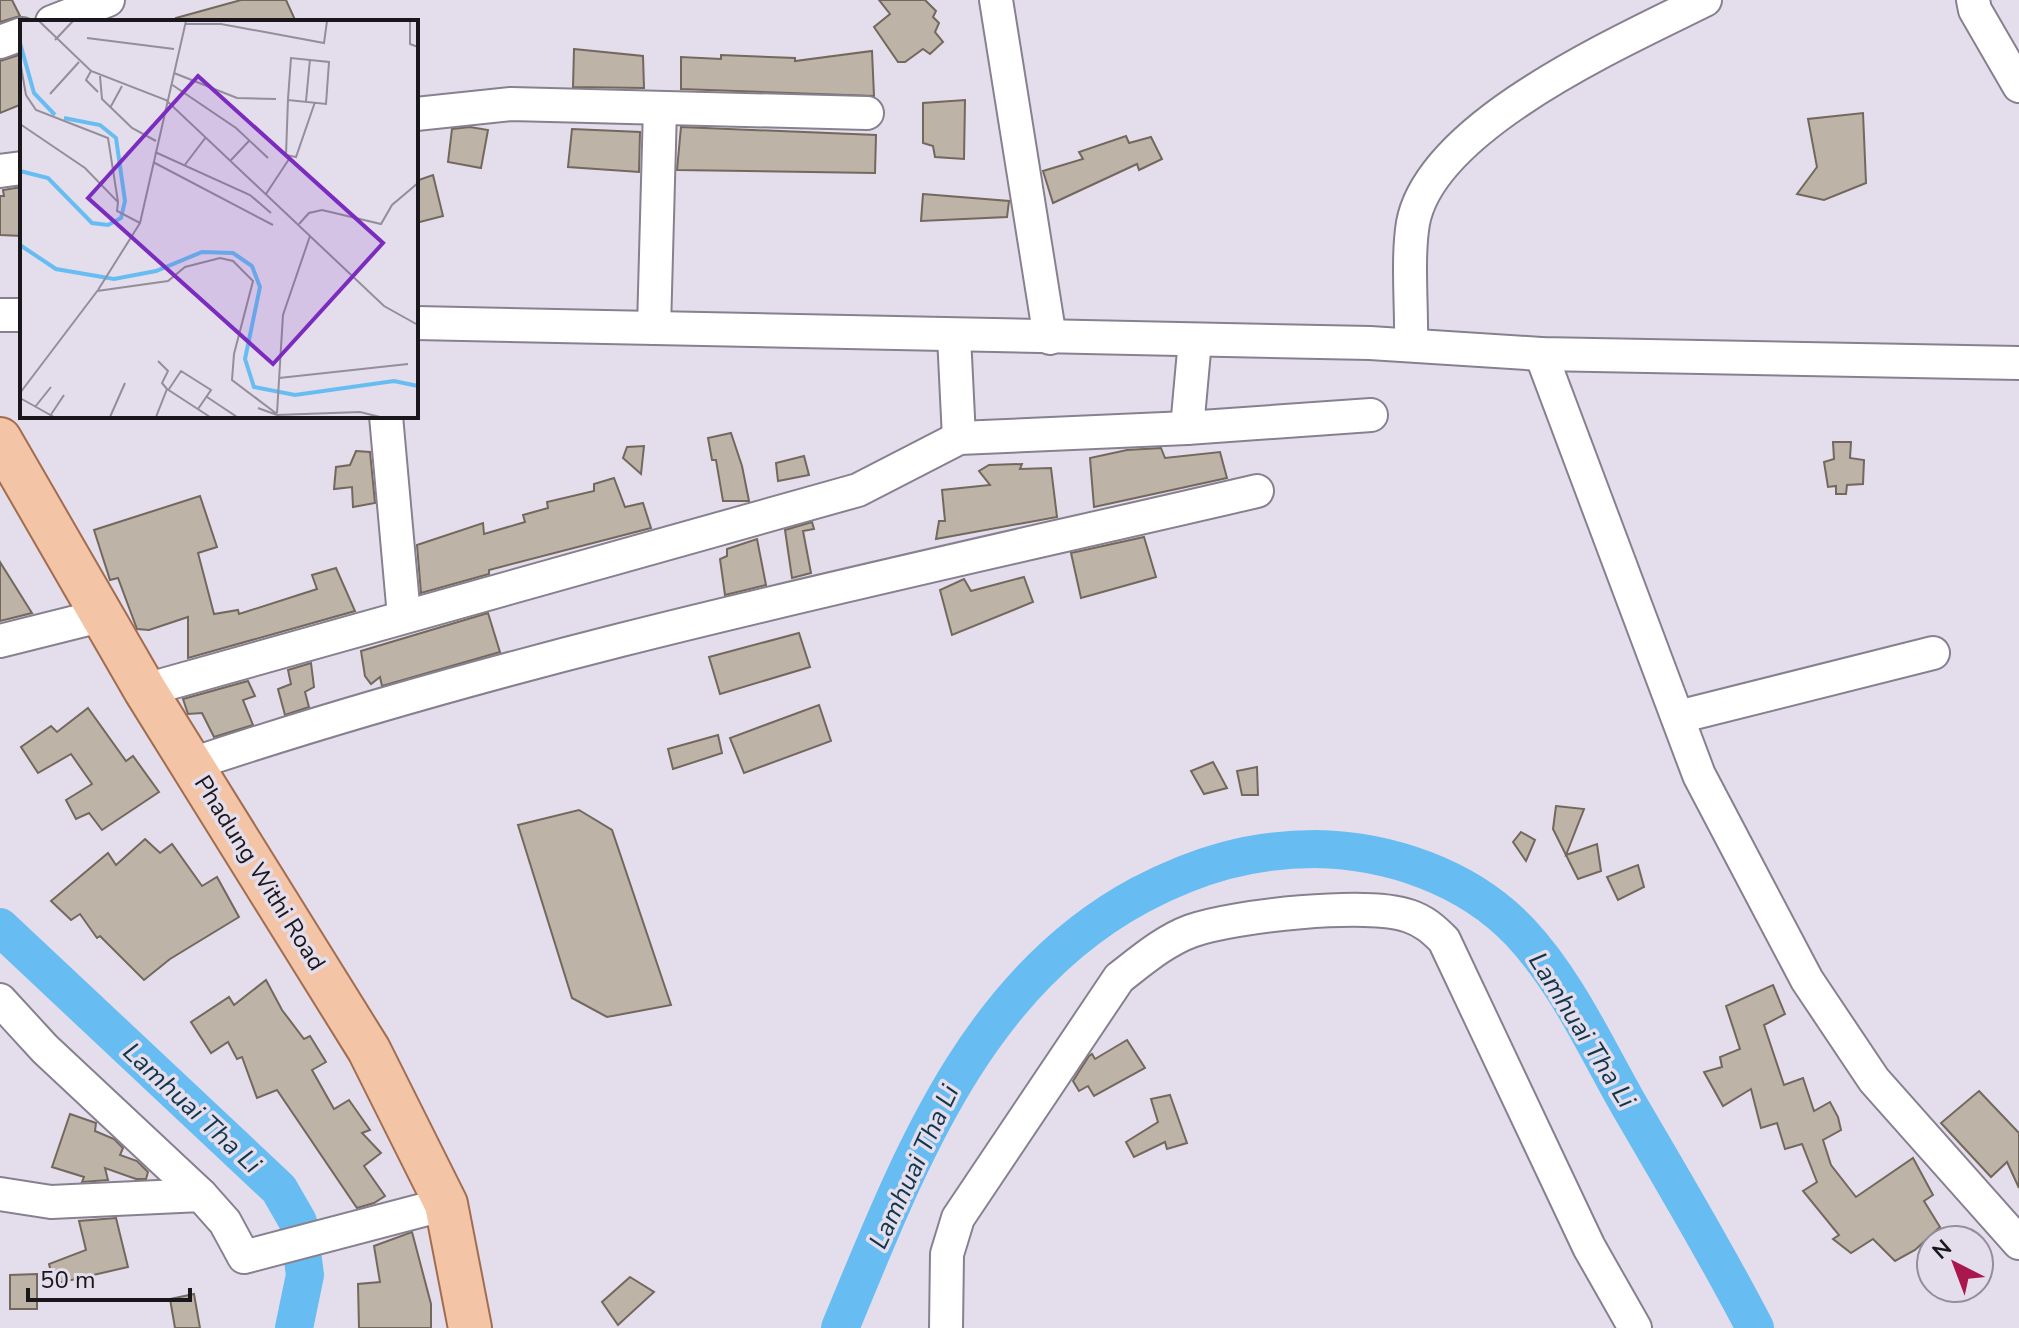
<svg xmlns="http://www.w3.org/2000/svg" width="2019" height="1328" viewBox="0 0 2019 1328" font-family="'Nunito Sans',sans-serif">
  <rect width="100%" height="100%" fill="#e4ddec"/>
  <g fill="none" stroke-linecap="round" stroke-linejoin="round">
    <g stroke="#67bdf1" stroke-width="38">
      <path d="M0 927 279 1189 298 1222 305 1275 294 1328"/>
      <path d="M840 1328C908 1165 974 984 1140 895 1197 865 1251 849 1315 849 1389 850 1468 877 1520 932 1565 980 1594 1043 1626 1100 1670 1176 1715 1250 1755 1328"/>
    </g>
  </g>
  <g fill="#beb3a7" stroke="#72685d" stroke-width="2">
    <path d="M0 0H12L20 16 0 22Z"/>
    <path d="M241 0H286L296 22H177L176 18Z"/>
    <path d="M879 0H925L936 11 933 17 939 23 935 32 943 42 930 54 923 49 905 62H898L874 27 890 14Z"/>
    <path d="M574 49 643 56 644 88 573 87Z"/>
    <path d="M872 51 874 96 681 89V57L721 59V55L795 58V61Z"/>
    <path d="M22 54V104L0 113V61Z"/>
    <path d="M965 100 964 159 935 157 933 146 923 143V103Z"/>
    <path d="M1863 113 1866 183 1824 200 1797 194 1817 167 1808 119Z"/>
    <path d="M470 127 488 130 481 168 448 162 452 129Z"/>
    <path d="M681 127 876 135 875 173 677 170Z"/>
    <path d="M572 129 640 132 639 172 568 167Z"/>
    <path d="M1126 136 1129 143 1151 137 1162 159 1139 170 1137 164 1053 203 1043 171 1083 159 1079 152Z"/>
    <path d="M433 175 443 216 416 223V181Z"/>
    <path d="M22 187V236L0 235V196H4L3 190Z"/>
    <path d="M923 194 1009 201 1007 217 921 221Z"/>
    <path d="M731 433 742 466 749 501H723L716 460H712L708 438Z"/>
    <path d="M1833 442H1851L1850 458 1864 460 1863 484 1847 485 1846 494H1836V486L1828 487 1824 462 1834 459Z"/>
    <path d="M644 446 641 474 623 458 627 447Z"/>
    <path d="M1161 448 1165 458 1220 452 1227 478 1094 507 1090 458 1127 450Z"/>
    <path d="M356 451 370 452 375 503 353 507 352 487 334 489 336 467 350 465Z"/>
    <path d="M804 456 809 475 778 481 776 463Z"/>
    <path d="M1022 464 1020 469 1051 468 1057 517 936 539 939 521H945L942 490 990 485 979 471 989 465Z"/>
    <path d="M614 478 625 507 643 503 651 528 489 570V574L421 593 417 545 483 523 484 534 525 522 523 515 548 508 547 502 594 491V484Z"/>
    <path d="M200 496 217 547 198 553 214 614 238 610 239 614 317 589 312 575 336 568 355 611 188 658V617L149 630 137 629 118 578 110 580 94 530Z"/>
    <path d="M812 522 814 529 803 531 811 573 792 578 785 530Z"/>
    <path d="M1144 537 1156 577 1081 598 1071 553Z"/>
    <path d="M757 539 766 585 725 595 720 559 727 556V549Z"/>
    <path d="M0 562 32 613 0 621Z"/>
    <path d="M1024 577 1033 602 952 635 940 590 964 579 971 591Z"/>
    <path d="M488 613 500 652 382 686 380 677 371 684 365 676 361 651Z"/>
    <path d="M799 633 810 667 720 694 709 657Z"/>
    <path d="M311 663 314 687 305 692 309 707 285 715 278 689 291 684 288 670Z"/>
    <path d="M248 681 255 696 243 700 253 725 214 737 202 713 188 714 183 699Z"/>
    <path d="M819 705 831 741 744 773 730 738Z"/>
    <path d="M88 708 126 761 133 756 159 792 102 830 89 813 76 819 66 800 92 784 71 754 38 773 21 747 51 726 57 732Z"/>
    <path d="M718 735 722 753 673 769 668 749Z"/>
    <path d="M1213 762 1227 788 1204 794 1191 771Z"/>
    <path d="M1257 767 1258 795H1242L1237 771Z"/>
    <path d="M1556 806 1584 809 1566 855 1597 844 1601 871 1578 879 1553 829Z"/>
    <path d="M579 810 612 830 671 1005 607 1017 572 998 518 825Z"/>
    <path d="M1521 832 1535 840 1526 861 1513 842Z"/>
    <path d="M145 839 160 853 172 844 202 886 217 877 239 917 170 959 144 980 100 936 97 938 80 914 71 920 51 901 108 853 116 865Z"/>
    <path d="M1638 865 1644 887 1618 900 1607 877Z"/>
    <path d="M266 980 282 1010 304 1039 310 1036 326 1062 312 1070 334 1109 349 1100 370 1130 362 1133 381 1153 364 1166 385 1196 374 1203 357 1208 277 1090 257 1098 242 1057 237 1059 228 1042 211 1053 191 1022 229 997 234 1005Z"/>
    <path d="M1773 985 1785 1014 1764 1025 1784 1085 1803 1078 1814 1111 1830 1102 1838 1117 1841 1130 1823 1140 1831 1165 1856 1197 1913 1158 1933 1195 1924 1201 1940 1227 1915 1250 1895 1261 1873 1239 1851 1253 1833 1239 1839 1235 1803 1191 1817 1182 1802 1144 1785 1149 1777 1123 1761 1128 1751 1089 1723 1106 1704 1072 1722 1067 1720 1057 1740 1049 1726 1006Z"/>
    <path d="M1127 1040 1145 1068 1094 1096 1088 1086 1079 1091 1073 1081 1089 1056 1092 1054 1095 1059Z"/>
    <path d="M1979 1091 2019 1133V1188L2007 1162 1991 1177 1941 1123Z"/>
    <path d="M1170 1095 1187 1143 1167 1149 1165 1142 1134 1157 1126 1142 1158 1122 1151 1099Z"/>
    <path d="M70 1114 96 1123 95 1131 114 1139 123 1148 120 1155 137 1161 148 1172 146 1179H136L105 1168 108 1180 82 1182 84 1177 52 1167Z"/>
    <path d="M116 1218 128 1267 54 1284 49 1264 86 1250 79 1221Z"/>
    <path d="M412 1232 431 1304V1328H359L358 1284 380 1282 374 1246Z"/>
    <path d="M37 1274V1309H10V1275Z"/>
    <path d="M630 1277 654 1292 618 1325 602 1302Z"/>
    <path d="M194 1294 200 1328H175L170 1299Z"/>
  </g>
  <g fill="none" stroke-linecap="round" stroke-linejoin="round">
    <defs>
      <g id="minor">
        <path d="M996 0 1050 338"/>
        <path d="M1973 0 1975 10 2019 86"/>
        <path d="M52 22 108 0"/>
        <path d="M0 42 22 34"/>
        <path d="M416 114 511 104 867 113"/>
        <path d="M0 171 22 168"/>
        <path d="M0 315H22"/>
        <path d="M416 323 1370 343 1541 354 2019 363"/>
        <path d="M654 328 660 108"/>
        <path d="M954 336 959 438"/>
        <path d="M1195 340 1187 428 1371 415"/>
        <path d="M1411 345C1412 308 1407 259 1413 223 1431 125 1623 41 1705 0"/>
        <path d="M1541 354 1699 775 1760 891 1807 980 1874 1080 2019 1243"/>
        <path d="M386 416 404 616"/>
        <path d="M0 641 100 616"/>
        <path d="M145 690 858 490 959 438 1187 428"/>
        <path d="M1678 717 1933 653"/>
        <path d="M192 764C539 648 901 574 1257 491"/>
        <path d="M0 1000 45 1049 201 1195"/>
        <path d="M0 1194 51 1202 201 1195 225 1222 244 1257 446 1204"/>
        <path d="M946 1328 947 1254 958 1218 1119 978C1141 961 1164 941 1191 931 1232 916 1369 901 1409 916 1424 921 1433 929 1444 940L1589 1247 1635 1328"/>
      </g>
      <path id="major" d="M0 439 145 690 369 1050 446 1204 470 1328"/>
    </defs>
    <use href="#minor" stroke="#87808e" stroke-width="36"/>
    <use href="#major" stroke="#a26d4f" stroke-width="46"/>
    <use href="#minor" stroke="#fff" stroke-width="32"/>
    <use href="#major" stroke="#f3c4a6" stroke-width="42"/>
  </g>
  <g text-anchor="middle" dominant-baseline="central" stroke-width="7" stroke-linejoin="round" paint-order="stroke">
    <g font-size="24" fill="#1a171c" stroke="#e4ddec">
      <text transform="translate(260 873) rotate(58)">Phadung Withi Road</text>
    </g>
    <g font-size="26" font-style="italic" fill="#10364b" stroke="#e4ddec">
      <text transform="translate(1582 1030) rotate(58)">Lamhuai Tha Li</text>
      <text transform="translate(192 1108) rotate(43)">Lamhuai Tha Li</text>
      <text transform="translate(914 1167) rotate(-65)">Lamhuai Tha Li</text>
    </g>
  </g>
  <g transform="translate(20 20)">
    <rect width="398" height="398" fill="#e4ddec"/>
    <path fill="none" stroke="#67bdf1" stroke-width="4" d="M0 23 14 73 35 95M0 151 28 158 72 203 88 205 101 198 105 181 96 118 80 105 44 98M0 225 36 249 94 259 136 251 182 232 213 233 232 246 240 267 225 339 234 367 275 375 374 361 398 366"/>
    <path fill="none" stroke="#938e99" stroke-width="2" d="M19 1 71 51 146 80 364 286 398 305M268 1H301M390 1V24L398 27M166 4H201L304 23 307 1M67 18 154 29M35 20 53 1M0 41 6 75 16 90 88 118 98 182M71 51 66 60 78 72M154 53 217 78 256 79M80 56 82 79 112 108 136 121M151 64 216 108 248 138M30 74 59 42M268 80 306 84 309 42 271 38 268 79 266 135 271 136M286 81 290 39M90 88 102 66M0 104 65 148 98 182 97 191 120 203M135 132 230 175 251 193M211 140 229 121M133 142 253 205M164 146 186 117M246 174 271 136 276 137 295 82M279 204 289 193 302 190 361 204 372 185 398 163M77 271 148 261 165 247 200 238 213 241 233 261 214 334 212 360 257 394M138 341 148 351 142 363 147 369M259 358 388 344M149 369 161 351 191 370 178 389M0 373 78 270 120 203 166 1M187 377 217 397M0 378 34 397M15 387 31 367M238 388 257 395 340 392 360 397M257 393 263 295 290 216M30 396 44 375M90 397 105 363M136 397 147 369 190 397"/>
    <path fill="#7b2cbf" fill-opacity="0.15" stroke="#7b2cbf" stroke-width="4" d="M178 56 363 223 253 344 68 178Z"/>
    <rect width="398" height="398" fill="none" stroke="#1a171c" stroke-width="4"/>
  </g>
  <g transform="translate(1955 1264) rotate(318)"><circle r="38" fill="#e4ddec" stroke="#938e99" stroke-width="2"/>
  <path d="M0-6L14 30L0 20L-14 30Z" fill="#aa174e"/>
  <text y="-12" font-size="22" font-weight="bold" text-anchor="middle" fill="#1a171c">N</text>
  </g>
  <path d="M28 1288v12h162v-12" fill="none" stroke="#1a171c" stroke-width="4"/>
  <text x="40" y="1288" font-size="24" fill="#1a171c" stroke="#e4ddec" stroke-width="6" paint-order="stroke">50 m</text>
</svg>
